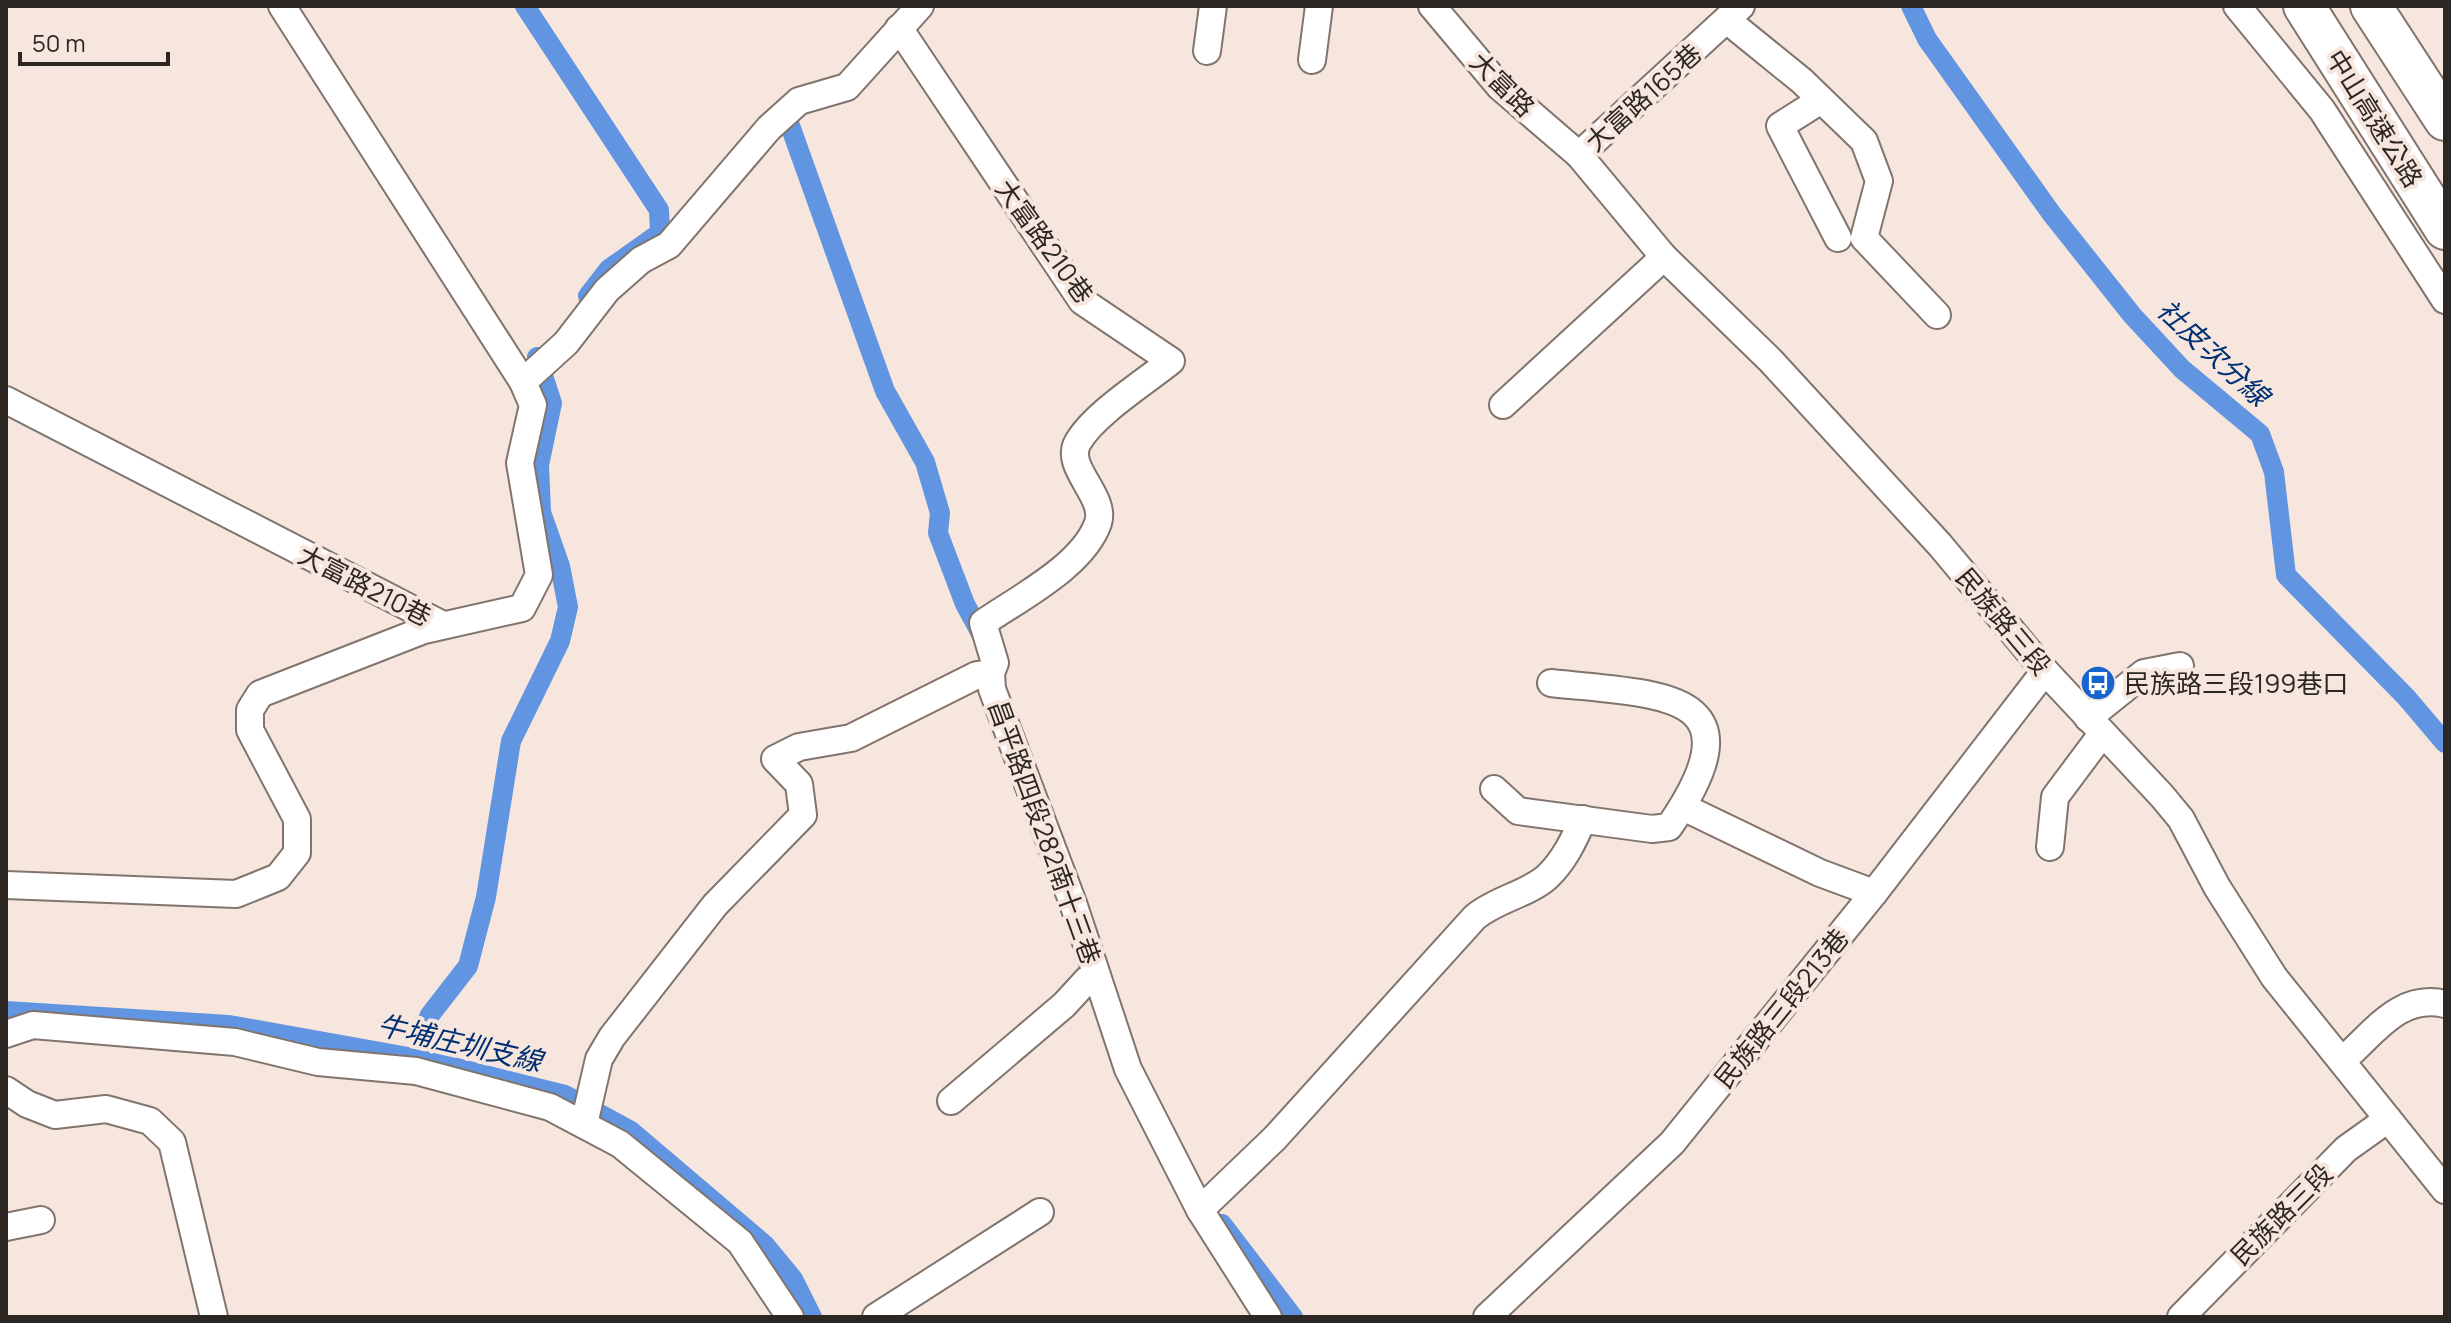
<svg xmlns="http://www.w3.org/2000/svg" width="2451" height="1323" viewBox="0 0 2451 1323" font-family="Manrope,'Noto Sans TC',sans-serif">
  <rect width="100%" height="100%" fill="#f6e6de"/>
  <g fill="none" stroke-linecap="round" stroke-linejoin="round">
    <g stroke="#6194e1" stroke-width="20">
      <path d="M525 6 659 210 660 233 609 269 588 296"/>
      <path d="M1911 6 1927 39 2051 213 2132 315 2182 369 2260 434 2274 472 2286 575 2406 697 2445 743"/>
      <path d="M788 120 885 391 925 462 940 513 938 533 965 604 985 641"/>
      <path d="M6 1011 229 1025 425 1060 565 1095 631 1131 765 1245 793 1279 812 1317"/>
      <path d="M425 1060 420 1037 430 1015 468 966 486 897 511 741 560 641 568 607 560 566 541 512 539 465 552 403 537 357"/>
      <path d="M1222 1224 1293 1317"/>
    </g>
    <defs>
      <g id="minor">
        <path d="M1432 6 1500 87 1579 155 1664 257 1771 361 1940 545 2045 671 2162 796 2181 819 2217 887 2274 977 2445 1190"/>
        <path d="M2237 6 2322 110 2445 300"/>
        <path d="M1728 21 1802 81 1864 141 1879 181 1864 238 1937 315"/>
        <path d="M899 28 1082 301 1171 361C1145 382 1094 414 1078 442 1063 467 1107 496 1098 523 1083 566 1019 598 983 623L995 663 991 673 992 689 1073 903 1128 1069 1200 1210 1268 1317"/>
        <path d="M1207 51 1213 6"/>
        <path d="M1312 60 1319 6"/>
        <path d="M1821 100 1780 126 1838 238"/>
        <path d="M1579 155 1741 6"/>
        <path d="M523 382 566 343 607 290 641 260 669 245 769 128 799 101 847 87 920 6"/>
        <path d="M6 400 443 625"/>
        <path d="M1503 405 1664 257"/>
        <path d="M2088 718 2144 673 2180 666"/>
        <path d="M1494 789 1518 811 1652 829 1669 827C1764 689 1659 695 1551 683"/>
        <path d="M1683 807 1820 873 1874 893"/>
        <path d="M2050 847 2055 797 2102 734"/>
        <path d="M6 885 236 894 278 877 297 853V819L250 730V710L260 694 424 630 522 608 539 575 520 463 533 405 523 382 282 6"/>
        <path d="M6 1034 33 1025 235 1042 318 1062 416 1071 550 1107 620 1144 740 1242 790 1317"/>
        <path d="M2344 1059C2375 1032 2400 993 2445 1004"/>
        <path d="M6 1090 27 1104 55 1115 106 1109 150 1121 172 1142 214 1317"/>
        <path d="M951 1101 1064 1005 1087 980 1097 976"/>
        <path d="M584 1124 599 1059 612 1037 715 905 803 815 799 784 775 759 799 747 851 738 977 675 991 673"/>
        <path d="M1200 1210 1275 1138 1475 917C1497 899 1528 894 1547 877 1564 861 1574 840 1583 819"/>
        <path d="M6 1227 41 1220"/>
        <path d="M876 1317 1040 1212"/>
        <path d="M1487 1317 1672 1143 1874 893 2045 671"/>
        <path d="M2181 1317 2346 1149 2388 1119"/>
      </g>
      <g id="highway">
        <path d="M2304 6 2445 229"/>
        <path d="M2371 6 2445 120"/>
      </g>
    </defs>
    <use href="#minor" stroke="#81746d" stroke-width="30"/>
    <use href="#highway" stroke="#81746d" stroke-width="44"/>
    <use href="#minor" stroke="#fff" stroke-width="26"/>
    <use href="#highway" stroke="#fff" stroke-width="40"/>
  </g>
  <defs>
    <symbol id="bus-disc" viewBox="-11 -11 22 22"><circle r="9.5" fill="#1764ce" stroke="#f6e6de"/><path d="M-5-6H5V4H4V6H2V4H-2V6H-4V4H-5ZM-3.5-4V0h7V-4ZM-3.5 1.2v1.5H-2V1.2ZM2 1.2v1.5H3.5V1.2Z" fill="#fff"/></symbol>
  </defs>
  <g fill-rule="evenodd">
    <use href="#bus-disc" x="2078" y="663" width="40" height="40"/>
  </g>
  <g text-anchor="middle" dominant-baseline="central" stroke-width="8" stroke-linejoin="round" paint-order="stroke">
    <g font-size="26" fill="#2d2724" stroke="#f6e6de">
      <text transform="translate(1503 84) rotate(45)">大富路</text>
      <text transform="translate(1643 97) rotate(-42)">大富路165巷</text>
      <text transform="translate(2375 118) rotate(58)">中山高速公路</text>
      <text transform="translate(1045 241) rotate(54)">大富路210巷</text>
      <text transform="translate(365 585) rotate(27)">大富路210巷</text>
      <text transform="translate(2004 621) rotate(50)">民族路三段</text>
      <text transform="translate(1045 832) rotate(70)">昌平路四段282南十三巷</text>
      <text transform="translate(1781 1008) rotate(-51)">民族路三段213巷</text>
      <text transform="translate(2281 1214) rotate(-45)">民族路三段</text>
    </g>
    <g font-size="26" fill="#2d2724" stroke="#f6e6de" text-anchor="start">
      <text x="2124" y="683">民族路三段199巷口</text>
    </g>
    <g font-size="28" font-style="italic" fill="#003073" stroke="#f6e6de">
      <text transform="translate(2214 352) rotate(43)">社皮次分線</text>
      <text transform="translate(460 1042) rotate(13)">牛埔庄圳支線</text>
    </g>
  </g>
  <rect width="2451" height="1323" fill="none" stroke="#2d2724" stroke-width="16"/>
  <path d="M20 52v12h148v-12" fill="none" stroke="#2d2724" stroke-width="4"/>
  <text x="32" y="52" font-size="24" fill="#2d2724" stroke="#f6e6de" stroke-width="6" paint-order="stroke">50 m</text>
</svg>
